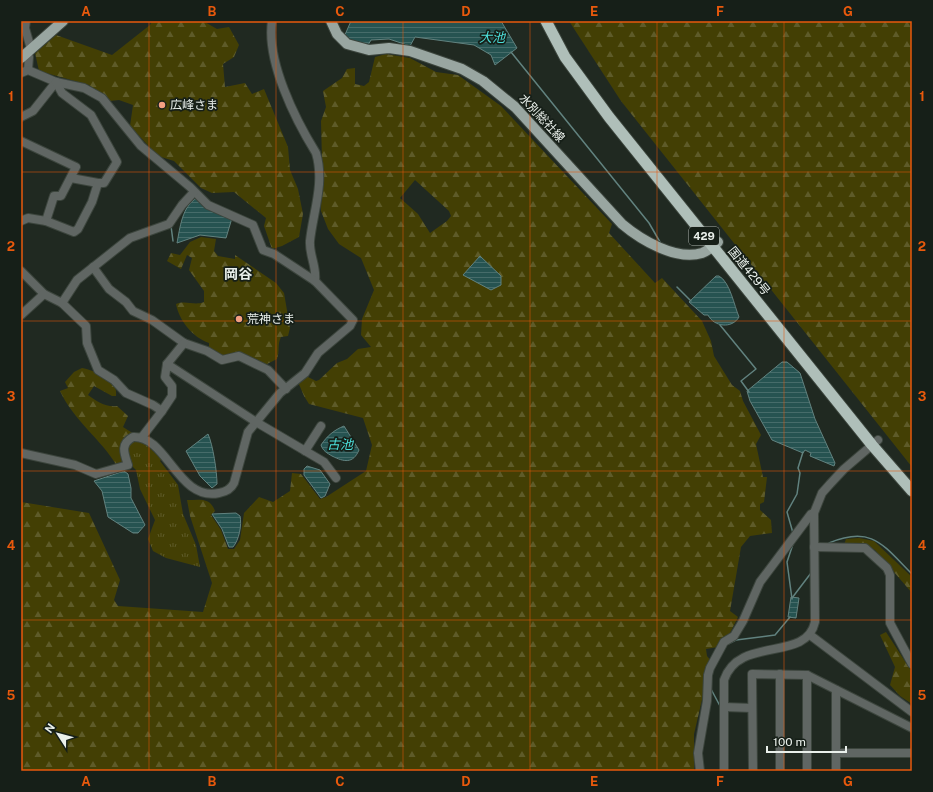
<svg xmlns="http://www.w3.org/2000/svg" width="933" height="792" viewBox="0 0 933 792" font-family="'Public Sans','Noto Sans JP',sans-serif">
  <defs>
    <pattern id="grass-tufts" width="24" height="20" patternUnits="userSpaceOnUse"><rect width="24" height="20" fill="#433f04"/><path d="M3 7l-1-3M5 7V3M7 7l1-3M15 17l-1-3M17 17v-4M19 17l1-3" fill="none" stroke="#5e5b29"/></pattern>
    <pattern id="forest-firs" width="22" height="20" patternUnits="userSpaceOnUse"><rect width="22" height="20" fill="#433f04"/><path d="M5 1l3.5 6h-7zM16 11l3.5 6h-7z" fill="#5e5b29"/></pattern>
    <pattern id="water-rules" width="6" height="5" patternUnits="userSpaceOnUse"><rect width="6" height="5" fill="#265351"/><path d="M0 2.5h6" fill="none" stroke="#466c6a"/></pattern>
  </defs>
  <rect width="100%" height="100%" fill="#202921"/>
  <path fill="url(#grass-tufts)" d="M138 440 143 442 162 459 160 461 178 485 183 514 196 545 200 567 166 558 153 551 148 539 155 520 140 489 136 470 130 464 127 452 128 444 132 441Z"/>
  <g fill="url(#forest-firs)" fill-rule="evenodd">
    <path d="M152 21H203L217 29 229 27 239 45 234 57 223 64 225 87 245 83 252 94 264 89 288 147 290 170 298 189 303 214 299 237 282 246 272 249 264 226 266 218 234 192 212 193 201 188 174 161 158 156 130 126 133 105 119 100 110 101 89 85 39 71 35 53 56 35 112 55 150 25Z"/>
    <path d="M569 21H912V467L621 101Z"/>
    <path d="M386 54 410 58 436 72 458 75 501 106 612 224 609 233 655 283 662 278 702 321 711 341 714 356 732 385 740 391 743 401 761 435 756 444 763 477H767L764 502 760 504V510L771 520 772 533 750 536 741 547 730 611 738 617 729 635 718 647 706 649 707 656 711 661 694 734V771H21V502L89 513 120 580 114 600 118 606 203 612 212 583 190 516 187 500C200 500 210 497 215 511L211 515 221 530 228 549H234L240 540 244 513 259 497 273 502 290 491 292 473 301 474 320 499 326 497 366 471 372 445 363 418 309 404 304 396 298 382 306 376 316 381 319 380 337 363 347 359 358 349 371 347 361 335 362 319 374 290 361 258 339 244 328 229 321 211 322 161 321 121 326 107 323 91 342 78 347 69 355 68V84L364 86 369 82 375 57ZM415 180 449 211 451 216 447 221 430 233 418 214 400 198ZM480 256 490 267 463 275Z"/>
    <path d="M201 237 216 239 214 251 218 256 235 259V255L276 283 284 293 290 328 288 336 281 337C277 345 280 351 277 359L267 364H261L252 361 223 358 209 350V343C192 337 179 320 176 304 186 300 194 306 204 302V291L189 270 192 258 187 255 181 269 167 261 171 253 180 255 190 242Z"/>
    <path d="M82 368C95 371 119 379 116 396H112L94 386 88 395C96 401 107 408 117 406L128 416 123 427 134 434 129 436 125 464 117 466C101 439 74 421 60 391L68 388 65 382 74 372Z"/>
    <path d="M859 538 874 541 912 577V593L875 550 867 545H844L846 539Z"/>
    <path d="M886 632 912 672V704L900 696 890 685 895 667 880 635Z"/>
  </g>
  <g fill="url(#water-rules)" stroke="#61827f">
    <path d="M351 21H501L517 48 495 65 491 55 474 45 415 37 410 46 389 39 371 40 368 45H361L344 37Z"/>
    <path d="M197 198 232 218 226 238 200 235 177 243C180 228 182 206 197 198Z"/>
    <path d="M480 256 501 276V285L491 290 463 275Z"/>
    <path d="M716 276H719C730 282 734 305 739 317 732 329 714 327 708 315H704L689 302Z"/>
    <path d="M782 362H787L800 373 815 419 835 463 834 466 810 456 811 453 805 450 803 453 772 440 750 401 747 391Z"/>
    <path d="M344 426 359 450C353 464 344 462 332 456 327 453 323 451 321 445 327 436 334 430 344 426Z"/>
    <path d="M208 434C213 445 217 472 217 484L212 488 200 476 186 451Z"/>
    <path d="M307 466 320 470 330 484 325 496 321 498 304 475V469Z"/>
    <path d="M124 471 128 474 131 488V498L145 525 138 533H133L108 517 102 491 94 481Z"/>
    <path d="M236 513 240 516C242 525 239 540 233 547H229L222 529 212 514Z"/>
    <path d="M791 597 799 598 796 618 788 617Z"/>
  </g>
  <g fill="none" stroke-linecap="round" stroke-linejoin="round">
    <g stroke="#61827f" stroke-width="1.5">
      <path d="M511 52 649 223 660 242"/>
      <path d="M171 226 173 241"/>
      <path d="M677 287 691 301"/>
      <path d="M720 325 756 369 741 381 749 392"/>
      <path d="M793 533 787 512 797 494 800 473 798 468 803 452"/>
      <path d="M829 543C872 525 883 545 912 574"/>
      <path d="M792 598 811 573"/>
      <path d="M792 599 787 562 793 544"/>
      <path d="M728 644 736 640 775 635 790 617"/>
      <path d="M711 689 720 706V745"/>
    </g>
    <defs>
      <g id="minor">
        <path d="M26 21 25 28 31 49"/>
        <path d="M272 21C266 61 295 119 316 153 325 183 313 212 310 241 309 255 317 267 315 281"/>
        <path d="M27 53 29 57 28 70"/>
        <path d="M21 73 28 70 56 82 84 88 102 98 141 146 190 187 208 205 253 225 263 250 274 254 315 281 353 320 350 326 318 353 305 373 280 393 248 432 234 483C231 489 225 492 219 493 178 502 167 435 133 437 120 444 124 453 128 465L96 474 75 465 21 453"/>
        <path d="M21 117 33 111 56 82"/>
        <path d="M21 141 76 167 61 196H54L46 221 28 218 21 221"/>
        <path d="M71 178 98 183"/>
        <path d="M46 221 74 232 78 229 92 202 98 183H104L117 162 91 115 62 93 56 82"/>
        <path d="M93 267 109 289 126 302 133 311 152 320 184 343 207 351 222 360 239 356 268 370 286 389"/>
        <path d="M21 271 44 294 62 303 77 280 130 238 169 224 182 205 194 192"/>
        <path d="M62 303 86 326 87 343 98 370 114 380 126 393 153 405 162 411 172 396V386L165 377 167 364 184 343"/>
        <path d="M21 315 44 294"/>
        <path d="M167 364 256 422 324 462 336 478"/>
        <path d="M142 437 162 411"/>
        <path d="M305 451 321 426"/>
        <path d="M814 547 865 548 887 568 890 575V623L912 664"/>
        <path d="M810 635 912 712"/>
        <path d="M780 674V771"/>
        <path d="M724 707 752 708"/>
        <path d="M837 753H912"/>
        <path d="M700 771 698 753 707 701 708 675 710 668 724 642 734 636 743 621 760 582 811 514 814 513"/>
        <path d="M724 771V680C739 635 806 663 815 622L814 513 822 493 830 484 844 469 878 440"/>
        <path d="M753 771 752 674 807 675 912 728"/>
        <path d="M807 771V675"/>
        <path d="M836 771V690"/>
      </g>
      <g id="major">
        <path d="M331 21 337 34 347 44 369 50 389 48 410 51 462 69 483 81 515 107 622 224C641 240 676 261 702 253 708 251 713 246 718 242"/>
        <path d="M21 58 63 21"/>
      </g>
      <path id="highway" d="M546 21 565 57 609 117 872 445 912 491"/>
    </defs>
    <use href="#minor" stroke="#3c453d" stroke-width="10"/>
    <use href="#major" stroke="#3c453d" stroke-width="12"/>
    <use href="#highway" stroke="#3c453d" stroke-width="13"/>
    <use href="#minor" stroke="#606663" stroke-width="8"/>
    <use href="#major" stroke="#99a6a1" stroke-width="10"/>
    <use href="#highway" stroke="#afbfb9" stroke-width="11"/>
  </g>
  <path fill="none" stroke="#e8590c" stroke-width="1" stroke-opacity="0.55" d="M149 21V771M276 21V771M403 21V771M530 21V771M657 21V771M784 21V771M21 172H912M21 321H912M21 471H912M21 620H912"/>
  <g fill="#f39f82" stroke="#161f18" stroke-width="1.5">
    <circle cx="162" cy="105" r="4"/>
    <circle cx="239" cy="319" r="4"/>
  </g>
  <g text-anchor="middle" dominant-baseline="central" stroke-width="3.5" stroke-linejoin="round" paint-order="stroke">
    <rect fill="#161f18" stroke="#aab1ac" stroke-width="1" x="689" y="227" width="30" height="18" rx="3"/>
    <g font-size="11" font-weight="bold" fill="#eaf0eb">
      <text x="704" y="236">429</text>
    </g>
    <g font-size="12" fill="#eaf0eb" stroke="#161f18" text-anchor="start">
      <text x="170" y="105">広峰さま</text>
      <text x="247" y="319">荒神さま</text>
    </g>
    <g font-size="12" fill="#eaf0eb" stroke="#161f18">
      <text transform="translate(542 118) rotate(47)">水別総社線</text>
      <text transform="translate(749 271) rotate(51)">国道429号</text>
    </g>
    <g font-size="13" font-style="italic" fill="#4cdfdb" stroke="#161f18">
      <text x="492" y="37">大池</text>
      <text x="340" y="444">古池</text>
    </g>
    <g font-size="14" font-weight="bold" fill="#eaf0eb" stroke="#161f18">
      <text x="238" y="274">岡谷</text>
    </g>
  </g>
  <rect width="933" height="792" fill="none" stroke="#161f18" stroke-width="44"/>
  <g transform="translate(58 734) rotate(306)" stroke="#161f18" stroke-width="3" paint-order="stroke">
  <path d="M0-3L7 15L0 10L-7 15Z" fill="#eaf0eb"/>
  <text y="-6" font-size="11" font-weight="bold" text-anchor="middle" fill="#eaf0eb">N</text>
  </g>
  <path d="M767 746v6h79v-6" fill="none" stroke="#eaf0eb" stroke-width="2"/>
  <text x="773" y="746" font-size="12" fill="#eaf0eb" stroke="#161f18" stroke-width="3" paint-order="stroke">100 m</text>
  <rect x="22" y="22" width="889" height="748" fill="none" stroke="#e8590c" stroke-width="1.5"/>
  <g font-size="13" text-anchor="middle" font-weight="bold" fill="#e8590c">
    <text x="86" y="16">A</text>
    <text x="212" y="16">B</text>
    <text x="340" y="16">C</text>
    <text x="466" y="16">D</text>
    <text x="594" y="16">E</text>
    <text x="720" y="16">F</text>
    <text x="848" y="16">G</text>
    <text x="11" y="101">1</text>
    <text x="922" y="101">1</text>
    <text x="11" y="251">2</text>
    <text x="922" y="251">2</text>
    <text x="11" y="401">3</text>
    <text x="922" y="401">3</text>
    <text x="11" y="550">4</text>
    <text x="922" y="550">4</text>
    <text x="11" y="700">5</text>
    <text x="922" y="700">5</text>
    <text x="86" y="786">A</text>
    <text x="212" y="786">B</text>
    <text x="340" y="786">C</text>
    <text x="466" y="786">D</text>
    <text x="594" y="786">E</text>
    <text x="720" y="786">F</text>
    <text x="848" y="786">G</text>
  </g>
</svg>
